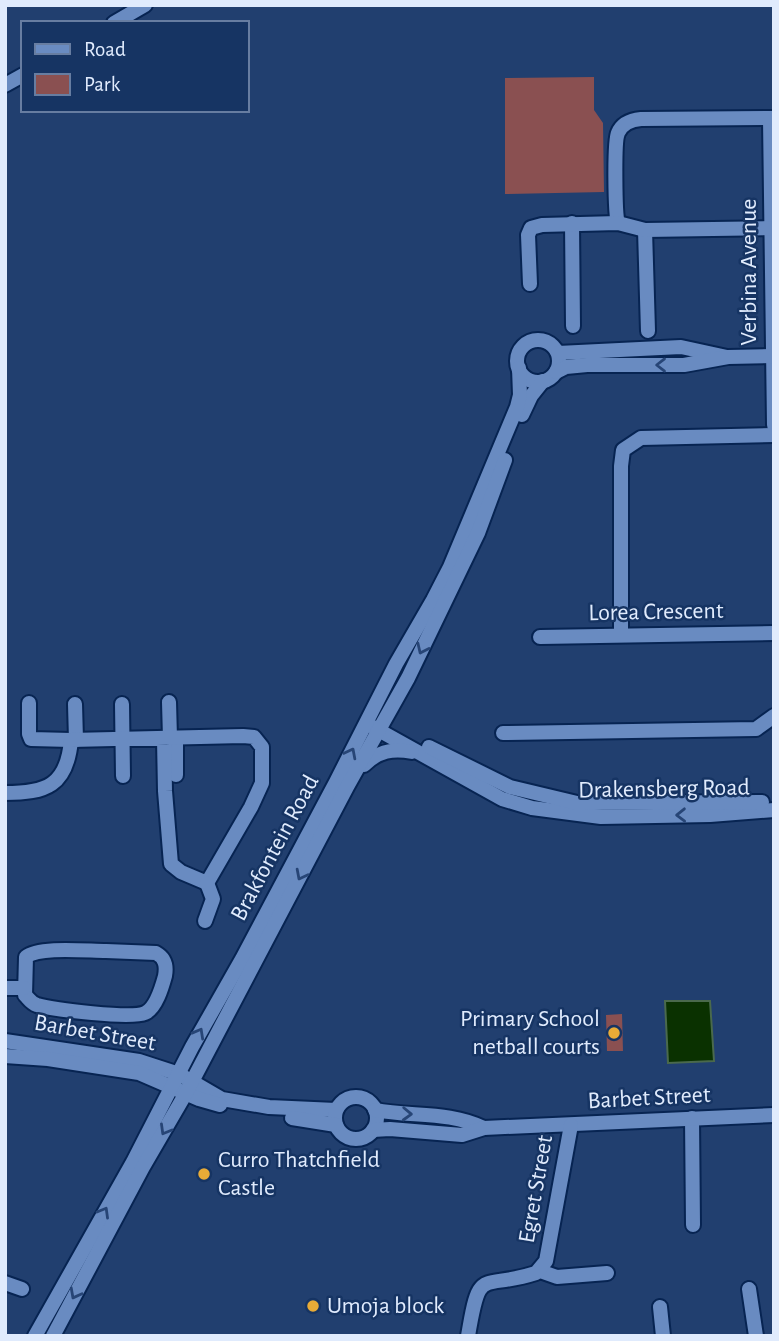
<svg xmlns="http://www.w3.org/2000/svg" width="779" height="1341" viewBox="0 0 779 1341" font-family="'Alegreya Sans',sans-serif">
  <rect width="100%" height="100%" fill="#213f6f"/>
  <g fill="#8a5051">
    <path d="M594 77V110L603 123 604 192 505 194V78Z"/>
    <path d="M622 1014 623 1051H607L606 1015Z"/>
  </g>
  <path fill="#0a3100" stroke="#4a694c" stroke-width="2" d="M665 1001H710L714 1061 668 1063Z"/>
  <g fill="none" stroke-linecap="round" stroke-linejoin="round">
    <defs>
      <g id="minor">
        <path d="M114 23 145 5"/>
        <path d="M5 85 23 75"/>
        <path d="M770 119 774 425"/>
        <path d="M572 223 573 326"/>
        <path d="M618 223C615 215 614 141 618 133 622 123 631 120 641 119L774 118"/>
        <path d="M645 230 648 331"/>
        <path d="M530 284 528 235 531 228 542 225 618 223 645 230 774 228"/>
        <circle cx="538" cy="361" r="21"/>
        <path d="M558 353 681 347 727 357"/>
        <path d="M556 372 566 367 587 365H684L728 357 773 356"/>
        <path d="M522 415 531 396 543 381"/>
        <path d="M621 635V466L623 450 641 438 774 435"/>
        <path d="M540 637 774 633"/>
        <path d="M169 702 170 738"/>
        <path d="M29 703V734L31 739 71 740"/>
        <path d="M75 704 76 740"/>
        <path d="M122 704 123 776"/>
        <path d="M373 727 502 799 532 808 601 817 710 815 774 810"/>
        <path d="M503 733 756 729 774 716"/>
        <path d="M176 738V775"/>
        <path d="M429 747 510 787 577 803 762 802"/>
        <path d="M364 765C378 751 393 748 412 752"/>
        <path d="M5 793C46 793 67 786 71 740L243 736 254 737 262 747V783L251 807 207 883 181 872 171 864 165 791 164 739"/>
        <path d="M205 921 213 899 207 883"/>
        <path d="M106 951 156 953C165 958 167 965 165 976 162 987 156 1008 145 1013 131 1019 54 1010 37 1005 31 1003 29 999 25 995L26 957C39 946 87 951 106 951Z"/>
        <path d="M5 988H24"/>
        <path d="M5 1041 139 1061 179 1074 222 1099 269 1107 336 1110"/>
        <path d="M5 1056 48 1059 139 1073 199 1099 220 1105"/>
        <circle cx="356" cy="1118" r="21"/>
        <path d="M375 1110C412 1117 449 1111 484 1128"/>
        <path d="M292 1118 336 1125"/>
        <path d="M692 1118 693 1225"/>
        <path d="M373 1130 390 1129 462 1135 484 1128 774 1115"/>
        <path d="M540 1271 557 1277 607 1273"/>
        <path d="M5 1283 22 1289"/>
        <path d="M749 1289 756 1336"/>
        <path d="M660 1307 663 1336"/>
        <path d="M35 1336 133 1162 192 1047 242 959 336 782 396 664 433 600 450 567 517 407 520 395 519 368"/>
        <path d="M53 1336 143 1167 186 1093 348 785 408 678 478 533 505 460"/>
        <path d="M468 1336C480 1264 480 1291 536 1273L546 1261 571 1125"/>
      </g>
    </defs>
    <use href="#minor" stroke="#072452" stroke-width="18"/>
    <use href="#minor" stroke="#698bc1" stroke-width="14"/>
  </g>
  <defs><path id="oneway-chevron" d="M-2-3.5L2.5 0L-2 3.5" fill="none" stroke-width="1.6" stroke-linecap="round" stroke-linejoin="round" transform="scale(1.75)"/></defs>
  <g stroke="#274576">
    <use href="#oneway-chevron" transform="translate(661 365) rotate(180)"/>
    <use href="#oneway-chevron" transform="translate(422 649) rotate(115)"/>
    <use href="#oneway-chevron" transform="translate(351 753) rotate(-63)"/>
    <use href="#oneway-chevron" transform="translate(681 815) rotate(179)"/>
    <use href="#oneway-chevron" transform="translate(301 875) rotate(117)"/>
    <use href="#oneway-chevron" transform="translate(199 1033) rotate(-61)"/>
    <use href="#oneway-chevron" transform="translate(407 1114) rotate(2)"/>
    <use href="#oneway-chevron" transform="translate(165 1130) rotate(120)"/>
    <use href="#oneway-chevron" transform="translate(104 1212) rotate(-60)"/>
    <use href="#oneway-chevron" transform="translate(75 1294) rotate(118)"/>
  </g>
  <g fill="#e8ab37" stroke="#163463" stroke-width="2.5">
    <circle cx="614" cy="1033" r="7"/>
    <circle cx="204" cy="1174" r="7"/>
    <circle cx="313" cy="1306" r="7"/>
  </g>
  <g text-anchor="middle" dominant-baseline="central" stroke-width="5" stroke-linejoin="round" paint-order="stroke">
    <g font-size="24" fill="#e0ebfd" stroke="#163463">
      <text transform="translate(749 272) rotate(-90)">Verbina Avenue</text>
      <text transform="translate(656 612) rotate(-1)">Lorea Crescent</text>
      <text transform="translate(664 789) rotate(-1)">Drakensberg Road</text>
      <text transform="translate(275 848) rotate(-62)">Brakfontein Road</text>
      <text transform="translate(95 1033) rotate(10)">Barbet Street</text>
      <text transform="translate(649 1098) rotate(-3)">Barbet Street</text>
      <text transform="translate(536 1189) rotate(-80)">Egret Street</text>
    </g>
    <g font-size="24" fill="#e0ebfd" stroke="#163463" text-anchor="start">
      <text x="600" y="1019" text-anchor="end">Primary School<tspan x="600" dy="28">netball courts</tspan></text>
      <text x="218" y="1160">Curro Thatchfield<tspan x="218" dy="28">Castle</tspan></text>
      <text x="327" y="1306">Umoja block</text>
    </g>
  </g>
  <rect width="779" height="1341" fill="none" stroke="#e0ebfd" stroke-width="14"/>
  <rect x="21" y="21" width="228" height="91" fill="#163463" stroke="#677da1" stroke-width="2"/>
  <rect x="35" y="44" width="35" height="10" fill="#698bc1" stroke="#677da1" stroke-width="2"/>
  <text x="84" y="56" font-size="21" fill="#e0ebfd">Road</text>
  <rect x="35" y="74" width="35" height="21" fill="#8a5051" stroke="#677da1" stroke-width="2"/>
  <text x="84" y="91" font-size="21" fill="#e0ebfd">Park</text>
</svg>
